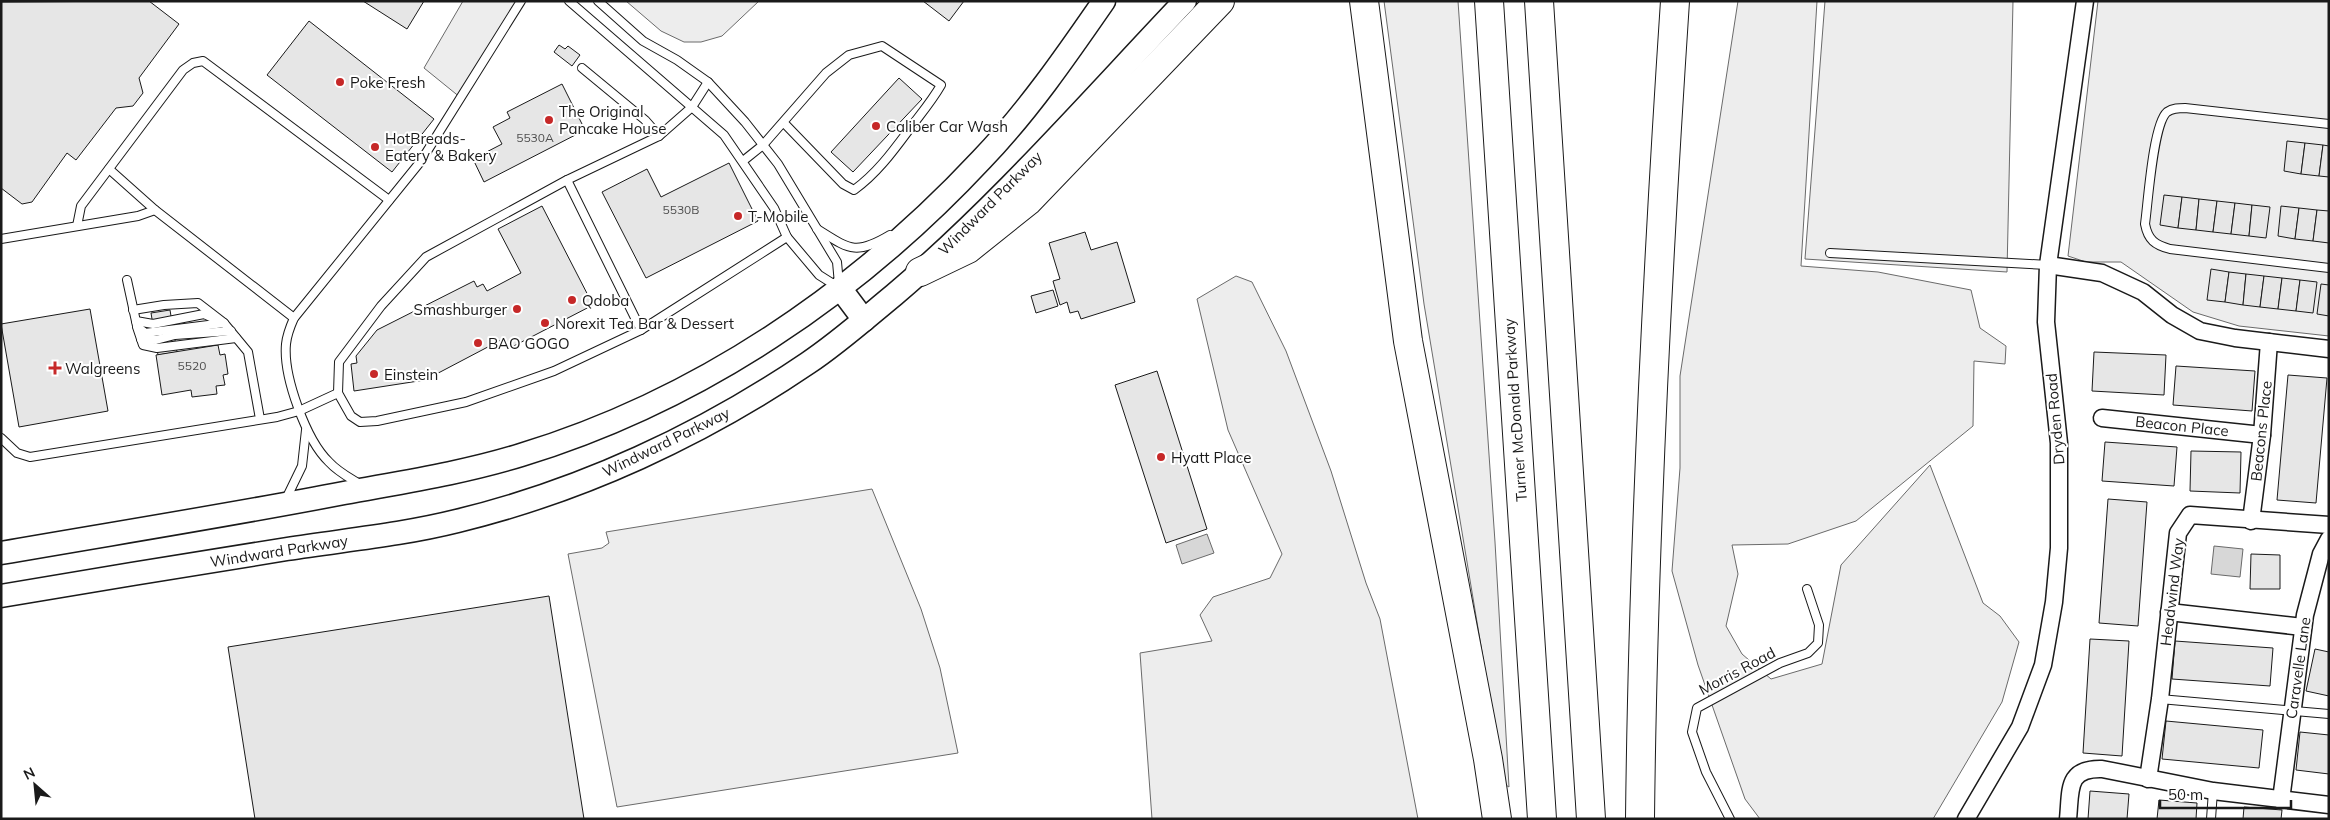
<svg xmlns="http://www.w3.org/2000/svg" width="2330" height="820" viewBox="0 0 2330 820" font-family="Mulish,sans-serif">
  <rect width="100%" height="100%" fill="#fff"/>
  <g fill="#ededed" stroke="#6a6a6a">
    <path d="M463 1H521L461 98 424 68Z"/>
    <path d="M626 1H759L722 36 701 42H684L661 31Z"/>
    <path d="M1384 1H1458L1495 542 1509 787 1504 784 1424 304Z"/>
    <path d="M1738 1H1817L1801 266 1878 272 1971 290 1980 328 2006 346 2005 364 1974 361 1973 426 1856 521 1788 544 1732 545 1738 574 1726 626 1742 654 1771 679 1822 664 1841 565 1930 465 1983 603 2000 616 2019 642 2002 702 1933 819H1760L1745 799 1698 665 1672 571 1680 468V376Z"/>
    <path d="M1825 1H2013L2007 272 1805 259Z"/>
    <path d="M2098 1H2329V336L2239 326 2193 312 2121 262H2086L2068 256Z"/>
    <path d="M1236 276 1252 282 1286 351 1331 471 1366 583 1380 619 1418 819H1152L1140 653 1212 641 1200 615 1213 597 1270 578 1282 554 1228 430 1197 299Z"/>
    <path d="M872 489 921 609 940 668 958 753 617 807 568 554 602 548 609 543 606 532Z"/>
  </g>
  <g fill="#d7d7d7" stroke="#6a6a6a">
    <path d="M1207 534 1214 553 1182 564 1176 545Z"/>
    <path d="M2214 546 2243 549 2240 577 2211 574Z"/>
  </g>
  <g fill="#e6e6e6" stroke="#1a1a1a">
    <path d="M149 1 179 24 139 78 143 93 133 106 116 108 76 160 67 153 32 202 22 204 1 188V2Z"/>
    <path d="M363 1H424L407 29Z"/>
    <path d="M923 1H964L949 21Z"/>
    <path d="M309 21 434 119 392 172 267 75Z"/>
    <path d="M559 45 565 49 568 46 580 55 572 66 554 52Z"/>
    <path d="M899 78 922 99 853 172 831 152Z"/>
    <path d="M562 84 585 130 484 182 473 159 502 144 493 127 510 118 507 112Z"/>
    <path d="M2287 141 2305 143 2301 174 2284 171Z"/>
    <path d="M2305 143 2323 145 2319 176 2301 174Z"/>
    <path d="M2323 145 2329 146V177L2319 176Z"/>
    <path d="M729 163 758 221 646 278 602 192 647 169 661 197Z"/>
    <path d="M2164 195 2182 197 2178 228 2160 225Z"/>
    <path d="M2182 197 2199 199 2196 230 2178 228Z"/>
    <path d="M2199 199 2217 201 2213 232 2196 230Z"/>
    <path d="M2217 201 2235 203 2231 234 2213 232Z"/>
    <path d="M2235 203 2252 205 2249 236 2231 234Z"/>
    <path d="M2252 205 2270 207 2266 238 2249 236Z"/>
    <path d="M542 206 593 305 508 349 503 339 425 380 354 391 351 364 357 363 356 356 377 330 474 281 477 287 483 284 487 291 521 273 498 229Z"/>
    <path d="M2281 206 2299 208 2295 239 2278 236Z"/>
    <path d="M2299 208 2317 210 2313 241 2295 239Z"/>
    <path d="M2317 210 2329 211V243L2313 241Z"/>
    <path d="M1085 232 1091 250 1117 242 1135 302 1081 319 1078 311 1070 313 1067 302 1060 305 1053 281 1060 279 1049 243Z"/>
    <path d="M2211 269 2229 272 2225 302 2207 300Z"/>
    <path d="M2229 272 2246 274 2243 305 2225 302Z"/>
    <path d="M2246 274 2264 276 2260 307 2243 305Z"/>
    <path d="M2264 276 2282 278 2278 309 2260 307Z"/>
    <path d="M2282 278 2300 280 2296 311 2278 309Z"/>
    <path d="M2300 280 2317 282 2313 313 2296 311Z"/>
    <path d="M2321 284 2329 285V316L2317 314Z"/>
    <path d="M1053 290 1058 306 1036 313 1031 296Z"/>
    <path d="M90 309 108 411 19 427 1 324Z"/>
    <path d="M170 310 177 352 158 355 151 313Z"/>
    <path d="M218 345 220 355 225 354 228 374 223 375 225 385 216 386 217 394 192 397 191 390 162 395 156 355Z"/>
    <path d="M2094 352 2166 355 2164 395 2092 391Z"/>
    <path d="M2176 366 2255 371 2252 411 2173 405Z"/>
    <path d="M1157 371 1207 529 1166 543 1115 385Z"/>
    <path d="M2288 375 2327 378 2316 503 2277 500Z"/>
    <path d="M2105 442 2177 447 2174 486 2102 481Z"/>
    <path d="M2191 451 2241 452 2240 493 2190 491Z"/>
    <path d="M2108 499 2147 502 2138 626 2099 623Z"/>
    <path d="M2251 554 2280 555V589H2250Z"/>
    <path d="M549 596 584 819H255L228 647Z"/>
    <path d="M2090 639 2129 641 2122 756 2083 753Z"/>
    <path d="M2175 641 2273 648 2270 686 2172 679Z"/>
    <path d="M2315 649 2329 652V696L2306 691Z"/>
    <path d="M2166 721 2263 730 2259 768 2162 759Z"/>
    <path d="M2300 732 2329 735V774L2296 770Z"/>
    <path d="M2090 791 2129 794 2127 819H2088Z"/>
    <path d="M2159 800 2197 803 2196 819H2157Z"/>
    <path d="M2244 807 2282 810 2281 819H2243Z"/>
  </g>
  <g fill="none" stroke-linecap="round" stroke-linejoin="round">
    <defs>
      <g id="service">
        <path d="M569 1 724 135 774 208 787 237 819 275 838 287"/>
        <path d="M598 1 643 41 677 60 708 82 745 122 778 164 837 262 839 284"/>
        <path d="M582 68 645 120 659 136"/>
        <path d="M708 82 692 107 659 136 567 180 426 257 381 306 339 362 338 393 351 416 360 422 377 421 466 402 554 371 641 330 787 237"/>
        <path d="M2329 124 2185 108C2179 108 2173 108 2167 112 2153 124 2148 203 2145 224 2148 240 2155 245 2170 249L2329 268"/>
        <path d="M743 161 763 145 826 73 849 55 882 46 941 85C933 99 924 110 914 123 896 147 879 172 854 190L843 184 784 123"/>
        <path d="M109 169 155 210 294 318"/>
        <path d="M567 180 641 330"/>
        <path d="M77 226 81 206 183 70 193 63 203 61 389 200"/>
        <path d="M817 229C849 249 855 256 890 235"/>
        <path d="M1 239 138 216 155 210"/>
        <path d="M1830 253 2048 265"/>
        <path d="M127 280 137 326 145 333 224 323 248 352 260 419"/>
        <path d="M133 310 164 305 198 303 224 323"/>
        <path d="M136 321 153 324 204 314 213 318"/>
        <path d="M137 327 143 345 157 348 236 338"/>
        <path d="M141 339 156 340 175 335 231 331"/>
        <path d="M1 438 17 453 30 457 277 417 299 411 338 393"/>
        <path d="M361 485C350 478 338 472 329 462 306 440 283 376 286 344 287 334 290 327 294 318L421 161 521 1"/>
        <path d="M286 499 302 466 306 430"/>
        <path d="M2160 699 2329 714"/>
        <path d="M1730 819 1706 772 1692 732 1697 708 1780 663 1808 653 1818 643 1819 625 1807 589"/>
        <path d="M2211 819 2213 791"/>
      </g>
      <g id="minor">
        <path d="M2048 265 2102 273 2143 292 2172 315 2200 331 2235 338 2329 349"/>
        <path d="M2102 418 2262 435"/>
        <path d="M2251 521 2262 435 2269 342"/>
        <path d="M2169 612 2303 627"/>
        <path d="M2148 779 2160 699 2178 533 2190 515 2329 525"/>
        <path d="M2281 800 2305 615 2321 554 2329 539"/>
        <path d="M1966 819 2020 727 2043 665 2054 602 2059 548V443L2046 322 2048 265 2085 1"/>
        <path d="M2068 819C2071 790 2066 768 2102 769L2213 791 2329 805"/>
      </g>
      <g id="secondary">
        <path d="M840 288 864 320"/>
        <path d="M1 553C116 533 230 515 344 493 403 482 463 473 521 455 698 401 856 294 982 159 1028 111 1066 56 1104 1"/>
        <path d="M1 596C96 580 192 564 287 549 344 540 401 535 457 521 581 491 702 435 808 363 838 343 866 318 894 295 999 206 1090 101 1185 1"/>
      </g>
      <g id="motorway">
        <path d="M1364 1 1408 341 1488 759 1497 819"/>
        <path d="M1489 1 1542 819"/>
        <path d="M1539 1 1591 819"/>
        <path d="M920 272 968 249 1028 201 1220 1"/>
        <path d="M1640 819C1643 546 1657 273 1675 1"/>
      </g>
    </defs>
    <use href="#service" stroke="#1a1a1a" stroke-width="10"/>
    <use href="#minor" stroke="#1a1a1a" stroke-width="19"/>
    <use href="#secondary" stroke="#1a1a1a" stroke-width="25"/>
    <use href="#motorway" stroke="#1a1a1a" stroke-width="30"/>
    <use href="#service" stroke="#fff" stroke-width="8"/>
    <use href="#minor" stroke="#fff" stroke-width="16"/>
    <use href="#secondary" stroke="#fff" stroke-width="22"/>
    <use href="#motorway" stroke="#fff" stroke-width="28"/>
  </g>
  <g fill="#c62828" stroke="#fff" stroke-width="2">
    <circle cx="340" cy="82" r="5"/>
    <circle cx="549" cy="120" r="5"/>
    <circle cx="876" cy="126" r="5"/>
    <circle cx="375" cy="147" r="5"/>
    <circle cx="738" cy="216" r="5"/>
    <circle cx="572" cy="300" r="5"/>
    <circle cx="517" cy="309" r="5"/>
    <circle cx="545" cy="323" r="5"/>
    <circle cx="478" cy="343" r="5"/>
    <path d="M52.5 360.5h5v5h5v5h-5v5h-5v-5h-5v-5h5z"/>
    <circle cx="374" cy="374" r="5"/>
    <circle cx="1161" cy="457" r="5"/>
  </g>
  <g text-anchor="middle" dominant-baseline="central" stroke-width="4" stroke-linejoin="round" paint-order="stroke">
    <g font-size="12" fill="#4d4d4d">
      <text x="535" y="137">5530A</text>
      <text x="681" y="209">5530B</text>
      <text x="192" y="365">5520</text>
    </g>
    <g font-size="15" fill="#1a1a1a" stroke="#fff" text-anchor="start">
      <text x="350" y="82">Poke Fresh</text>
      <text x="559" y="111">The Original<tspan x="559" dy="17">Pancake House</tspan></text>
      <text x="886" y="126">Caliber Car Wash</text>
      <text x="385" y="138">HotBreads-<tspan x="385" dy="17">Eatery &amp; Bakery</tspan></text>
      <text x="748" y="216">T-Mobile</text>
      <text x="582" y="300">Qdoba</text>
      <text x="507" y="309" text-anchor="end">Smashburger</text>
      <text x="555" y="323">Norexit Tea Bar &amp; Dessert</text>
      <text x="488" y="343">BAO GOGO</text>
      <text x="65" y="368">Walgreens</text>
      <text x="384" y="374">Einstein</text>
      <text x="1171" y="457">Hyatt Place</text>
    </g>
    <g font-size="15" fill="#1a1a1a" stroke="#fff">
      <text transform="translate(990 203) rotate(-45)">Windward Parkway</text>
      <text transform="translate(1515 410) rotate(-94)">Turner McDonald Parkway</text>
      <text transform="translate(2055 419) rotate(-95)">Dryden Road</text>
      <text transform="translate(2182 426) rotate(6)">Beacon Place</text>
      <text transform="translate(2261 431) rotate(-84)">Beacons Place</text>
      <text transform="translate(666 442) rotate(-26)">Windward Parkway</text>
      <text transform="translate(279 551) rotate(-9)">Windward Parkway</text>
      <text transform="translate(2172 592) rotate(-83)">Headwind Way</text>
      <text transform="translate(2298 668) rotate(-82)">Caravelle Lane</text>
      <text transform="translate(1737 671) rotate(-28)">Morris Road</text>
    </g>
  </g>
  <rect width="2330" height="820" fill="none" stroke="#1a1a1a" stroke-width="5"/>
  <g transform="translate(35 785) rotate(333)" stroke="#ffffff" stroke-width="4" paint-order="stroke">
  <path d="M0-4L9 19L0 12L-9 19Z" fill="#1a1a1a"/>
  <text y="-8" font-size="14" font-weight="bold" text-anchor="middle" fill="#1a1a1a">N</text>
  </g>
  <path d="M2160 800v8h131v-8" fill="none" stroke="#1a1a1a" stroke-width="2.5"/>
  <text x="2168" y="800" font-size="15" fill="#1a1a1a" stroke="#ffffff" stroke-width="4" paint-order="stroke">50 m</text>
</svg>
